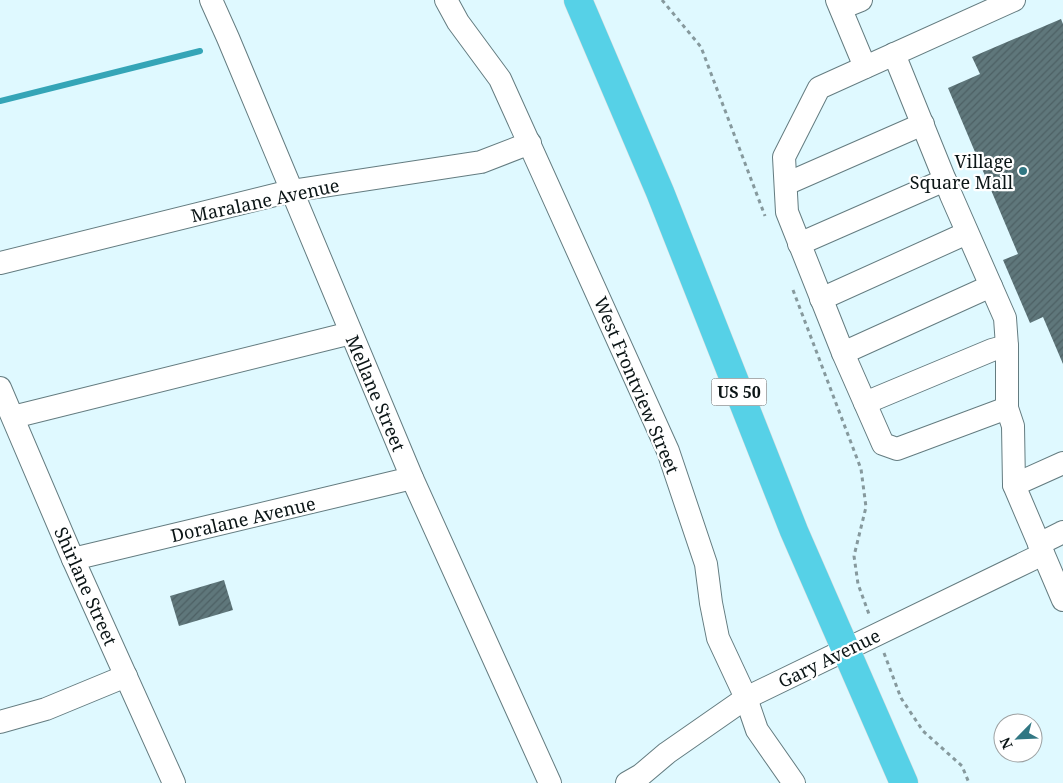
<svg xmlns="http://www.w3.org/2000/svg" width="1063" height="783" viewBox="0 0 1063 783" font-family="'Noto Serif',serif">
  <defs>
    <pattern id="building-hatch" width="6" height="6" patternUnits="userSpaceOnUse" patternTransform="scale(1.25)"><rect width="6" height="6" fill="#5f777b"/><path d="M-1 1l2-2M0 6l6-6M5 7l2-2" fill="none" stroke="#4d6064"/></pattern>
  </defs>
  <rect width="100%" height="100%" fill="#dff9ff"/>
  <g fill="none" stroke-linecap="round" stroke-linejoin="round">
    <path stroke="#35a5b7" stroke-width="6" d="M0 101 200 51"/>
  </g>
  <g fill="url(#building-hatch)">
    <path d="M1061 19 1063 24V364L1043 317 1030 323 1003 260 1018 254 948 88 980 74 972 57Z"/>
    <path d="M224 580 233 610 179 626 170 596Z"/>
  </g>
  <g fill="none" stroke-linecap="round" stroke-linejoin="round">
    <defs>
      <g id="minor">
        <path d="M211 0 228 38 412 478 550 783"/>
        <path d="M446 0 458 22 500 79 668 451 706 564 711 603 718 638 746 698 757 730 794 783"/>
        <path d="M837 0 865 67"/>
        <path d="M841 8 861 0"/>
        <path d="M894 54 951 195 1005 318 1007 346V408L1013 426 1014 485 1063 600"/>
        <path d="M786 184 923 124"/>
        <path d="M799 244 945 180"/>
        <path d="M0 263 291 191 481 162 530 143"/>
        <path d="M821 299 967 233"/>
        <path d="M843 353 991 286"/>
        <path d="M0 388 73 559 174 783"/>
        <path d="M865 403 992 350 1007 346"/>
        <path d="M1007 408 897 449 883 444 843 353 787 212 784 157 819 88 1014 0"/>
        <path d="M13 417 351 333"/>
        <path d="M1014 485 1063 463"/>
        <path d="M1039 544 1063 532"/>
        <path d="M73 559 412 478"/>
        <path d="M0 722 46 709 126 676"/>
        <path d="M627 783 641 775 667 753 746 698 1043 554"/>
      </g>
      <path id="highway" d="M578 0 660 192 794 531 904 783"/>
    </defs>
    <use href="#minor" stroke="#647c80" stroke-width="24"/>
    <use href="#highway" stroke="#d8dada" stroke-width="29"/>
    <g stroke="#86999d" stroke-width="3" stroke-dasharray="4 4" stroke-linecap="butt">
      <path d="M662 0 701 47 765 216"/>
      <path d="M793 290 861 469 866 507 854 556 858 584 870 617"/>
      <path d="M884 653 901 698 923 731 962 766 969 783"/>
    </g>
    <use href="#minor" stroke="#fff" stroke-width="22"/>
    <use href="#highway" stroke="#56d1e7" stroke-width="28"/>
  </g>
  <circle fill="#317783" stroke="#fff" stroke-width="2" cx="1023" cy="171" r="5"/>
  <g text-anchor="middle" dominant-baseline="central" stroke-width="4.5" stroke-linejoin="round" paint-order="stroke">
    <rect fill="#fff" stroke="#545b5c" stroke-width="1" x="711.5" y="378.5" width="55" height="27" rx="4"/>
    <g font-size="16" font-weight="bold" fill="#0b1516">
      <text x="739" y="392">US 50</text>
    </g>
    <g font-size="18" fill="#0b1516" stroke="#fff" text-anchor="end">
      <text x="1013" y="161">Village<tspan x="1013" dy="21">Square Mall</tspan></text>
    </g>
    <g font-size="18" fill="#0b1516" stroke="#fff">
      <text transform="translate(265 200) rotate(-12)">Maralane Avenue</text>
      <text transform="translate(637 385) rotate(67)">West Frontview Street</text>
      <text transform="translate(376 393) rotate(67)">Mellane Street</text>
      <text transform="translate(243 519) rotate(-13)">Doralane Avenue</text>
      <text transform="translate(86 586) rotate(66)">Shirlane Street</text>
      <text transform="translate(829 658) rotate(-26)">Gary Avenue</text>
    </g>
  </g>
  <g transform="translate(1018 738) rotate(246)"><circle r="24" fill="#ffffff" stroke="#9da1a2"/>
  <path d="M0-4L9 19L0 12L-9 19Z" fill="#317783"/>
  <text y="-8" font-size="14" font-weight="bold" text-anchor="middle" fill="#0b1516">N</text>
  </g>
</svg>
